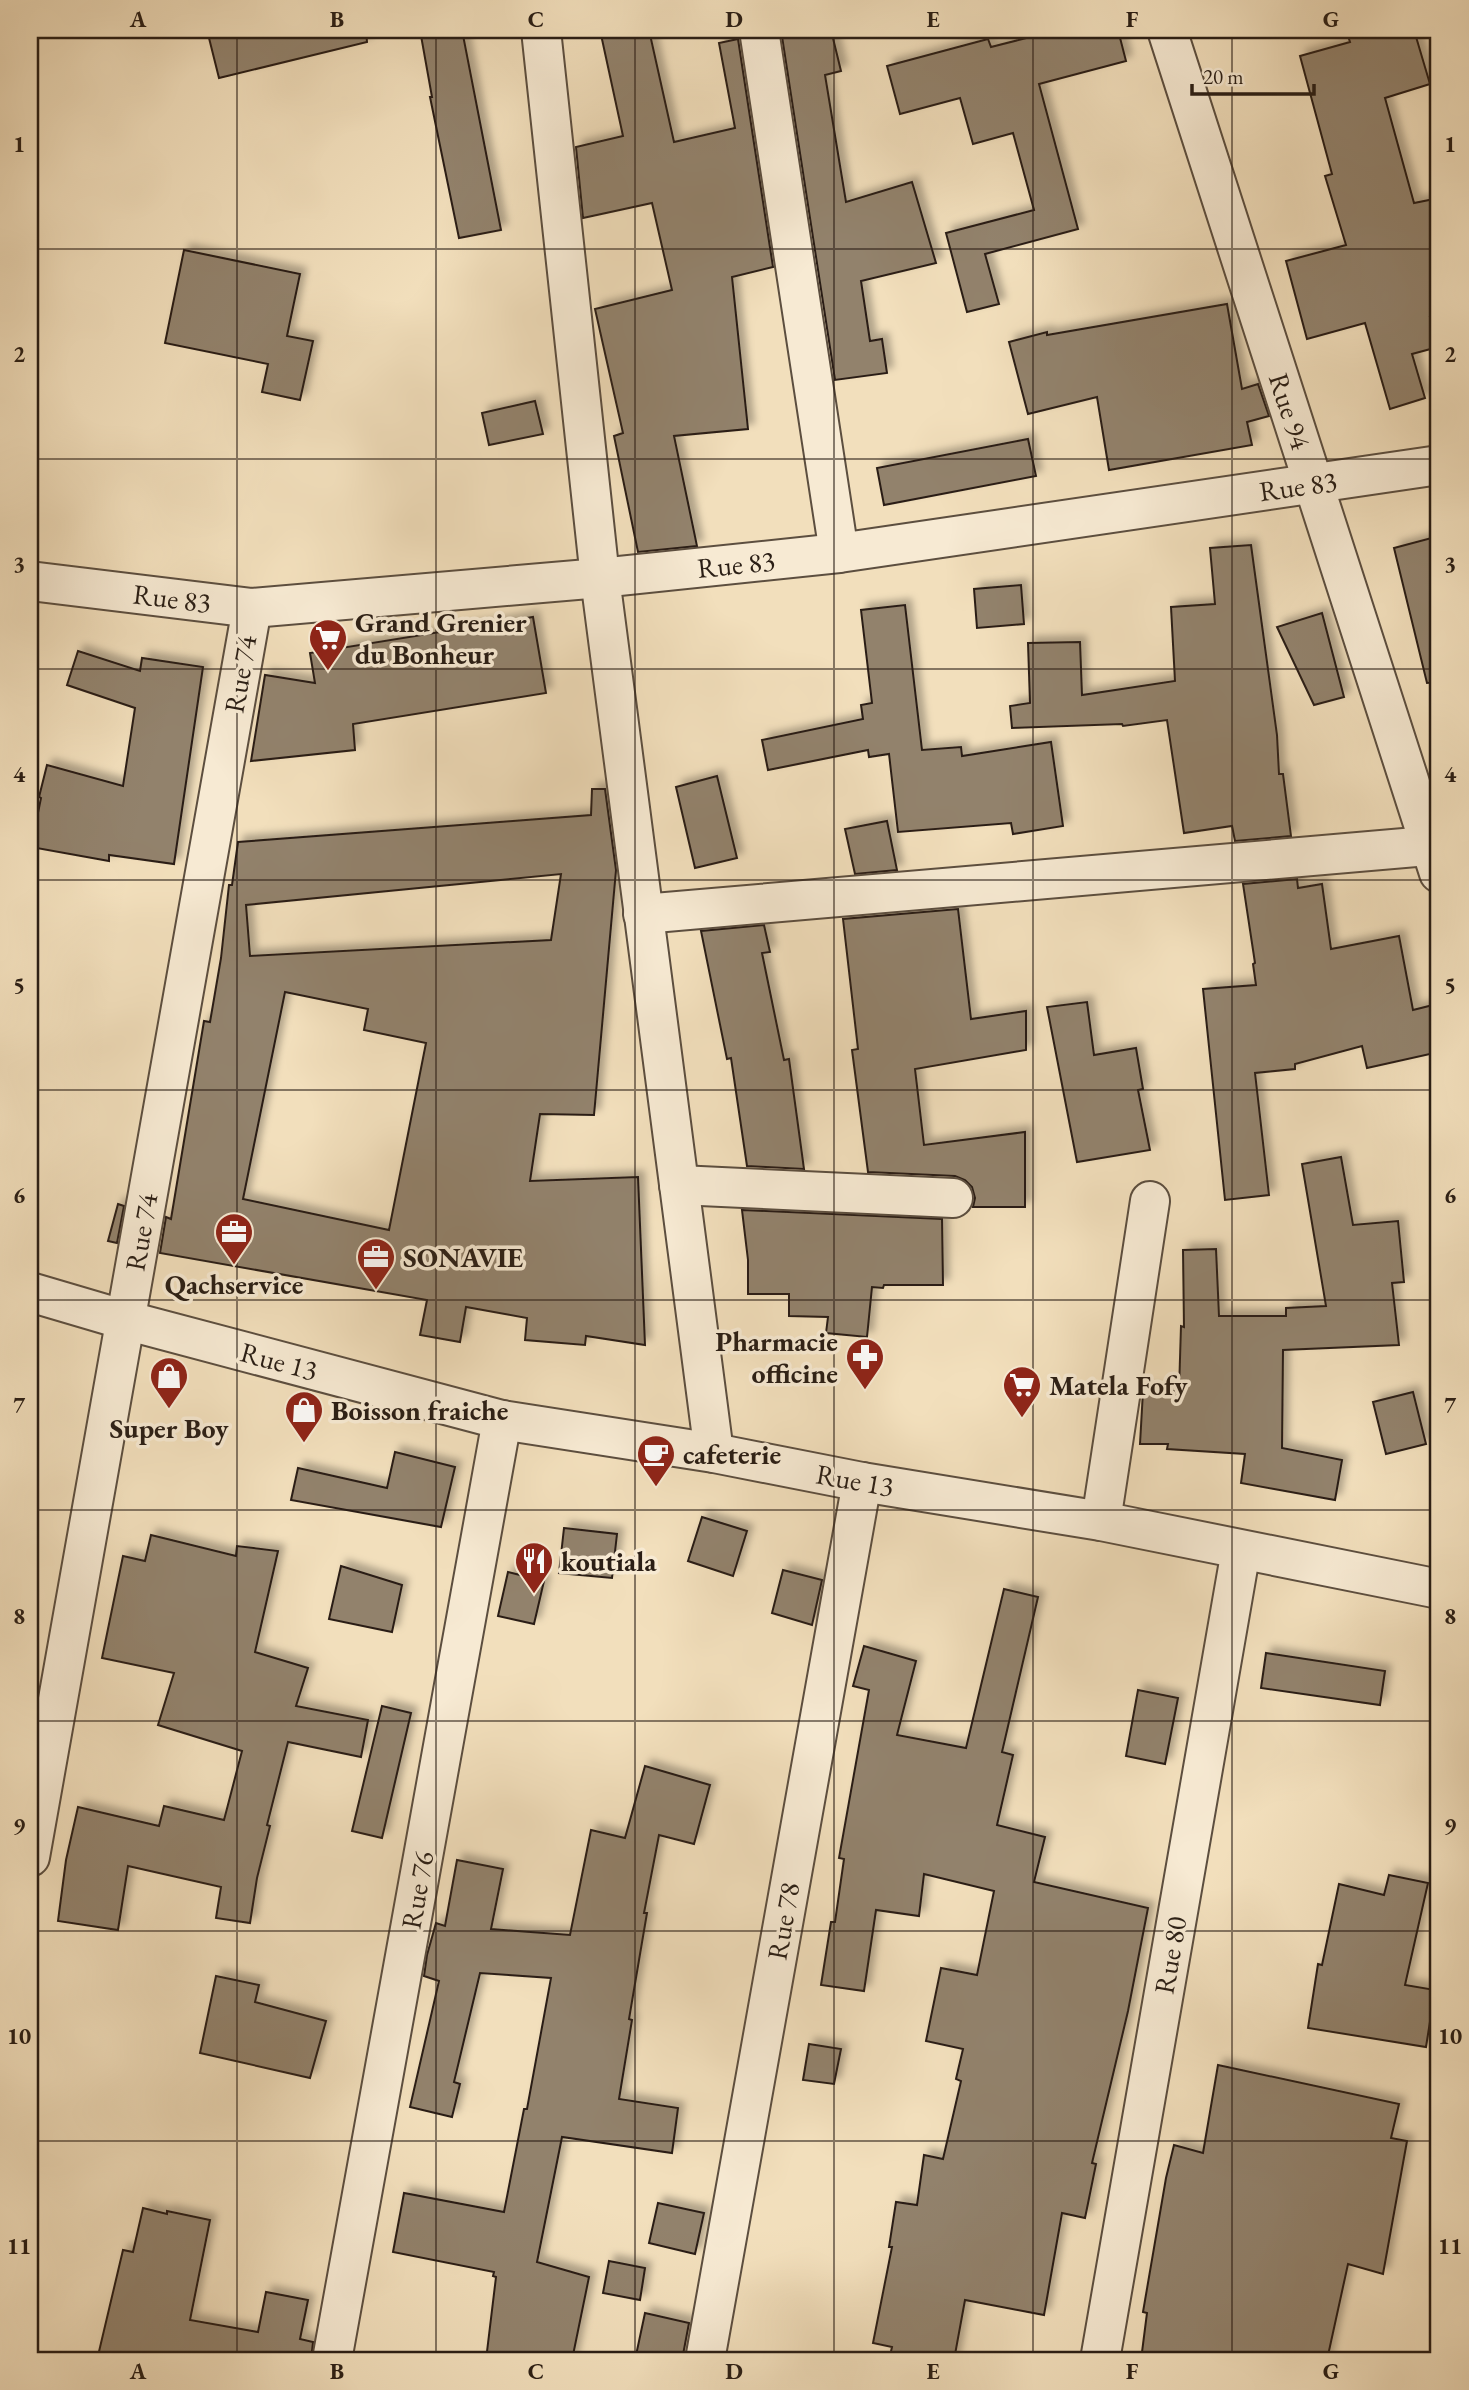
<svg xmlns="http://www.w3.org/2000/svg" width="1469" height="2390" viewBox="0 0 1469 2390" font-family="'EB Garamond',serif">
  <defs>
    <filter id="shadow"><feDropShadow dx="6" dy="-6" stdDeviation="3.5" flood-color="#0004"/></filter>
  </defs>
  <rect width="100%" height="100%" fill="#f2dfbc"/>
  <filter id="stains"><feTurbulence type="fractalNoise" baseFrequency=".00286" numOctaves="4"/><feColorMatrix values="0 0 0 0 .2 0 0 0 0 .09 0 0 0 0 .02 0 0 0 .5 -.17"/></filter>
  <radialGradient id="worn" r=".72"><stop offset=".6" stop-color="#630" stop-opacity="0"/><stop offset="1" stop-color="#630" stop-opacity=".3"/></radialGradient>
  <g fill="#92826c" stroke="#2a1e15" stroke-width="2" fill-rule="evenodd" filter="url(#shadow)">
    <path d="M207 30H366L367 42 219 78Z"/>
    <path d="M420 30H462L501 230 459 238 430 97H432Z"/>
    <path d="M600 30H649L674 142 735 128 719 43 738 39 773 267 732 277 748 429 674 436 697 546 638 552 614 436 623 433 595 309 672 290 652 203 583 218 576 147 623 136Z"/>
    <path d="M781 30H831L841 71 825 75 846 202 912 182 936 263 861 281 870 341 882 339 887 373 835 380Z"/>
    <path d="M1058 30H1118L1126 61 1039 84 1078 229 985 254 999 304 967 312 946 233 1034 210 1013 133 973 144 960 98 900 114 887 66 988 39 991 47Z"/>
    <path d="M1346 30H1414L1430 84 1385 98 1414 203 1439 198V315L1430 317 1438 347 1412 354 1425 398 1390 409 1365 323 1307 339 1286 261 1346 245 1325 176 1332 174 1300 56 1350 42Z"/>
    <path d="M184 250 300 274 287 336 313 341 300 400 262 392 268 364 165 343Z"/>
    <path d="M1227 304 1242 389 1258 384 1269 416 1247 422 1252 445 1109 470 1097 397 1028 414 1009 342 1047 332V335Z"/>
    <path d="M535 401 543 434 489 445 482 413Z"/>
    <path d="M1028 439 1036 476 884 505 877 468Z"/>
    <path d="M1439 536V682L1427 683 1394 548Z"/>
    <path d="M1251 545 1277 735 1279 774H1283L1291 836 1235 841 1232 826 1184 833 1167 720 1123 726 1122 724 1012 728 1010 706 1030 703 1028 643 1080 642 1082 695 1175 681 1171 607 1215 604 1210 548Z"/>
    <path d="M1021 585 1024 624 977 628 974 589Z"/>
    <path d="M905 605 922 750 961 747 962 756 1051 742 1063 826 1013 834 1011 823 898 832 889 754 869 757 868 750 768 770 762 740 863 719 861 705 872 703 861 610Z"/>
    <path d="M1322 613 1344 697 1314 705 1277 627Z"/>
    <path d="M533 617 546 693 353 724 355 750 251 761 265 675 315 683 310 653Z"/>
    <path d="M78 651 140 671 142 658 203 667 174 864 109 855V861L31 847 41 798 39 797 47 765 123 786 135 708 67 685Z"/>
    <path d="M717 776 737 858 695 868 676 787Z"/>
    <path d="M592 789H605L616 870 594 1115 540 1114 530 1181 638 1177 645 1345 586 1336 585 1345 525 1340 527 1318 466 1307 460 1342 420 1335 427 1300 160 1253 166 1217 171 1219 204 1021 210 1022 221 958 229 885H232L238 842 591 815ZM561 874 551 940 250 956 246 905ZM285 992 368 1009 364 1030 426 1043 389 1230 243 1199Z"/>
    <path d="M887 821 897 870 855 874 845 829Z"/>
    <path d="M1297 879 1298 888 1322 884 1331 949 1399 936 1413 1010 1433 1005 1439 1031V1052L1367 1068 1362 1046 1295 1064V1069L1255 1073 1269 1195 1225 1200 1203 989 1256 985 1253 964 1255 963 1243 884Z"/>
    <path d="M958 909 971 1019 1026 1011V1050L915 1069 924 1145 1025 1132V1207H973L975 1198 972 1187 965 1180 955 1176 868 1172 852 1050 858 1049 843 919Z"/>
    <path d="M764 925 770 952 762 953 784 1060 789 1059 804 1169 747 1166 731 1058 727 1059 701 931Z"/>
    <path d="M1087 1002 1094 1055 1136 1048 1143 1089 1138 1090 1150 1150 1077 1162 1047 1007Z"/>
    <path d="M1341 1157 1353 1225 1398 1221 1404 1282 1392 1283 1399 1345 1283 1350 1282 1448 1342 1460 1335 1500 1241 1483 1245 1454 1167 1449 1168 1444H1140L1143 1391H1179L1181 1326 1184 1327 1183 1250 1216 1249 1219 1316H1286V1308L1326 1306 1302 1164Z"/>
    <path d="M118 1204 124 1206 117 1243 108 1241Z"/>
    <path d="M742 1210 942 1219 943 1285H884L883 1288 872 1287 867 1337 826 1333 828 1317 789 1316V1294H748V1260Z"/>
    <path d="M1413 1392 1426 1444 1386 1454 1373 1402Z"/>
    <path d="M395 1452 455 1467 441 1527 291 1500 298 1468 387 1488Z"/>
    <path d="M702 1517 747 1531 733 1576 688 1561Z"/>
    <path d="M564 1528 617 1534 612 1578 559 1573Z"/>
    <path d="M151 1535 236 1556 237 1546 278 1551 255 1652 308 1668 296 1706 368 1720 361 1757 288 1742 267 1825 270 1826 257 1878 250 1923 216 1918 221 1887 128 1866 118 1930 58 1921 66 1860 78 1807 159 1826 164 1806 224 1820 242 1751 158 1725 174 1673 102 1658 123 1556 145 1561Z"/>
    <path d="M341 1566 402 1585 392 1632 329 1619Z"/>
    <path d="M783 1570 822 1580 812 1625 772 1613Z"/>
    <path d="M508 1572 544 1581 534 1624 498 1616Z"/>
    <path d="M1004 1589 1038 1597 1002 1752 1013 1755 997 1825 1045 1837 1034 1882 1148 1908 1128 2011 1092 2163 1096 2164 1085 2218 1062 2213 1044 2315 965 2300 954 2360H889L892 2347 873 2343 892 2247H889L896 2202 917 2205 924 2155 943 2159 961 2081 956 2079 963 2049 926 2041 941 1968 977 1975 994 1891 924 1874 919 1916 876 1910 864 1991 821 1985 831 1922H835L844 1859 839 1858 869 1690 853 1686 864 1646 916 1661 897 1735 966 1748Z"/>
    <path d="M1266 1653 1385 1671 1380 1705 1261 1688Z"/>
    <path d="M1138 1690 1178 1698 1165 1764 1126 1756Z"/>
    <path d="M382 1706 411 1713 382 1838 352 1831Z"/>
    <path d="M645 1766 710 1785 694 1844 659 1835 644 1913H647L629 2019 632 2020 619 2099 678 2108 672 2153 562 2137 537 2262 589 2277 572 2360H486L496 2277 493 2276 494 2272 393 2252 404 2193 504 2212 524 2109H527L551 1978 480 1973 454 2082 460 2084 452 2117 410 2107 439 1981 424 1976 427 1955 436 1923 445 1926 457 1860 503 1869 491 1929 570 1935 591 1830 625 1838Z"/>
    <path d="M1389 1875 1428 1883 1405 1985 1435 1990 1426 2047 1308 2028 1318 1964 1322 1965 1339 1884 1384 1895Z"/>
    <path d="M216 1976 259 1985 255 2002 326 2021 310 2078 200 2053Z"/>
    <path d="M809 2044 841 2049 834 2084 803 2080Z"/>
    <path d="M1218 2065 1399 2104 1391 2138 1407 2141 1383 2274 1348 2264 1327 2360H1141L1147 2313 1143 2312 1166 2178 1174 2145 1203 2153Z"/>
    <path d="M658 2203 704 2213 695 2254 649 2243Z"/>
    <path d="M143 2208 167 2214V2211L210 2220 190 2320 258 2332 266 2292 308 2300 300 2339 313 2342 311 2360H97L123 2250 133 2252Z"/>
    <path d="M609 2261 645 2268 640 2300 603 2293Z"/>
    <path d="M645 2313 689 2323 682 2360H635Z"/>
  </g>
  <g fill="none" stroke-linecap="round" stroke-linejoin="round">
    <defs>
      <g id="minor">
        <path d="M541 30 600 578 714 1453"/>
        <path d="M759 30 839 553"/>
        <path d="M1167 30 1439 873"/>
        <path d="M30 581 252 608 600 578 839 553 1439 465"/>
        <path d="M643 914 1439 845"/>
        <path d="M679 1185 953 1198"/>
        <path d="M1101 1521 1150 1201"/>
        <path d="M30 1857 252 608"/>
        <path d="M332 2360 502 1420"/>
        <path d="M705 2360 862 1482"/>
        <path d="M1100 2360 1241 1550"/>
      </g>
      <path id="tertiary" d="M30 1292 125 1320 502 1420 714 1453 862 1482 1101 1521 1439 1589"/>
    </defs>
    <use href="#minor" stroke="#5c4e3f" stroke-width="42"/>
    <use href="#tertiary" stroke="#5c4e3f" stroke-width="42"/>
    <use href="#minor" stroke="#f7ead3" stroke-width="38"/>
    <use href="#tertiary" stroke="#f7ead3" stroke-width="38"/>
  </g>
  <path fill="none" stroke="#2a1e15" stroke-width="2" stroke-opacity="0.55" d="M237 30V2360M436 30V2360M635 30V2360M834 30V2360M1033 30V2360M1232 30V2360M30 249H1439M30 459H1439M30 669H1439M30 880H1439M30 1090H1439M30 1300H1439M30 1510H1439M30 1721H1439M30 1931H1439M30 2141H1439"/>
  <defs>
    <symbol id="supermarket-pin" viewBox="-11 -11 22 30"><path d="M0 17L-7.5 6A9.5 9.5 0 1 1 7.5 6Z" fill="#8f2418" stroke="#f7ead3"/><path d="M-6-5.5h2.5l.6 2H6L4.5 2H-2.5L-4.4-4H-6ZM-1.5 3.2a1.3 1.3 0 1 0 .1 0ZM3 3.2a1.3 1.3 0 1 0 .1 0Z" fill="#fff"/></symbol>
    <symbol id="office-pin" viewBox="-11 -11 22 30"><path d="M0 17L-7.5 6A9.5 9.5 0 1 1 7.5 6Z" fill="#8f2418" stroke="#f7ead3"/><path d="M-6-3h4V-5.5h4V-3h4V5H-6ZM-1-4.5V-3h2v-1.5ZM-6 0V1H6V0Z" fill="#fff"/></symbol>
    <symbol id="pharmacy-pin" viewBox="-11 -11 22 30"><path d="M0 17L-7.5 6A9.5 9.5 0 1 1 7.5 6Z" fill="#8f2418" stroke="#f7ead3"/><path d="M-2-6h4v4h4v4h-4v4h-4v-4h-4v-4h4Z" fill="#fff"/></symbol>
    <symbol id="shop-pin" viewBox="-11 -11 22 30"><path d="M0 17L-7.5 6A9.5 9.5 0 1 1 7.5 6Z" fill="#8f2418" stroke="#f7ead3"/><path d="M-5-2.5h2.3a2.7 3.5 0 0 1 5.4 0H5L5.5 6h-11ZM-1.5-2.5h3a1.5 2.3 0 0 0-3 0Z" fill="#fff"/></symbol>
    <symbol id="cafe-pin" viewBox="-11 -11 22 30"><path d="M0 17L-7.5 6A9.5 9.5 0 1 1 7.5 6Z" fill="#8f2418" stroke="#f7ead3"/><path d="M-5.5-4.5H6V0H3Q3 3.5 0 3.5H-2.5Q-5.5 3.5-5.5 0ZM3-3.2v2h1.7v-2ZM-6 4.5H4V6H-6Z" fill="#fff"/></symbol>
    <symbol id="restaurant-pin" viewBox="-11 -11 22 30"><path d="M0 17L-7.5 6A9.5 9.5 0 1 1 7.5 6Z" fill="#8f2418" stroke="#f7ead3"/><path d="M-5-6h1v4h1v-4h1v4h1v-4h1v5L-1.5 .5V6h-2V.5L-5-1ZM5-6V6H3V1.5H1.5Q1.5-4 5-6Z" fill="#fff"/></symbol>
  </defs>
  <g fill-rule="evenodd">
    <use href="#supermarket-pin" x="306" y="616" width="44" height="60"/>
    <use href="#office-pin" x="212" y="1210" width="44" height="60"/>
    <use href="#office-pin" x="354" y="1235" width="44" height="60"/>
    <use href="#pharmacy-pin" x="843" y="1335" width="44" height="60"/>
    <use href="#shop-pin" x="147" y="1354" width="44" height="60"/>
    <use href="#supermarket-pin" x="1000" y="1363" width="44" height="60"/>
    <use href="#shop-pin" x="282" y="1388" width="44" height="60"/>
    <use href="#cafe-pin" x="634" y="1432" width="44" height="60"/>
    <use href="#restaurant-pin" x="512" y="1539" width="44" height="60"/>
  </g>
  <g text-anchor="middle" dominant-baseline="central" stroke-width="7" stroke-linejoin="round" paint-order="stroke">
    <g font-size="28" fill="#2a1e15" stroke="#f7ead3">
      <text transform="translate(1290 411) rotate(72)">Rue 94</text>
      <text transform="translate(1298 486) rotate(-8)">Rue 83</text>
      <text transform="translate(736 564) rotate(-6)">Rue 83</text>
      <text transform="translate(172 598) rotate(7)">Rue 83</text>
      <text transform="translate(240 674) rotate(-80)">Rue 74</text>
      <text transform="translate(141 1232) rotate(-80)">Rue 74</text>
      <text transform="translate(279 1361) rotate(15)">Rue 13</text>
      <text transform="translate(855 1480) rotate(10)">Rue 13</text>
      <text transform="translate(417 1890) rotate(-80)">Rue 76</text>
      <text transform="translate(783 1921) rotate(-80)">Rue 78</text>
      <text transform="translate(1170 1955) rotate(-80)">Rue 80</text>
    </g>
    <g font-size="28" font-weight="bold" fill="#2a1e15" stroke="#f7ead3" text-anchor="start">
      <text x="355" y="622">Grand Grenier<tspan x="355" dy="32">du Bonheur</tspan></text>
      <text x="403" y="1257">SONAVIE</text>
      <text x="234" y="1284" text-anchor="middle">Qachservice</text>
      <text x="838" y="1341" text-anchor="end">Pharmacie<tspan x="838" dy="32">officine</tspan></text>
      <text x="1049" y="1385">Matela Fofy</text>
      <text x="331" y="1410">Boisson fraiche</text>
      <text x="169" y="1428" text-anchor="middle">Super Boy</text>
      <text x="683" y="1454">cafeterie</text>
      <text x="561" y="1561">koutiala</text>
    </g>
  </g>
  <rect width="1469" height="2390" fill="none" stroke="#f2dfbc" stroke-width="77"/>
  <path d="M1192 84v10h122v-10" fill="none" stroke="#2a1e15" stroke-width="3.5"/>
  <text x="1203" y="84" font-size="21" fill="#2a1e15" stroke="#f7ead3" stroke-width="5" paint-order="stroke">20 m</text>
  <rect x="38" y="38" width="1392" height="2314" fill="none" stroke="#2a1e15" stroke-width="2.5"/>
  <g font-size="23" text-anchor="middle" font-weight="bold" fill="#2a1e15">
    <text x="138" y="27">A</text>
    <text x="337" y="27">B</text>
    <text x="536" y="27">C</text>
    <text x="734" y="27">D</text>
    <text x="933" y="27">E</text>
    <text x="1132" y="27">F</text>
    <text x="1331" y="27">G</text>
    <text x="19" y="152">1</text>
    <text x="1450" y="152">1</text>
    <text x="19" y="362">2</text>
    <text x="1450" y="362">2</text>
    <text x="19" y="572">3</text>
    <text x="1450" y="572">3</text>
    <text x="19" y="782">4</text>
    <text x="1450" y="782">4</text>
    <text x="19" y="993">5</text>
    <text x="1450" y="993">5</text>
    <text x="19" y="1203">6</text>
    <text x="1450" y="1203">6</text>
    <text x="19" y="1413">7</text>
    <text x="1450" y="1413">7</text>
    <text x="19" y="1624">8</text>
    <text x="1450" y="1624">8</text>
    <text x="19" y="1834">9</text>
    <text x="1450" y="1834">9</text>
    <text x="19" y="2044">10</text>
    <text x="1450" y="2044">10</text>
    <text x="19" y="2254">11</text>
    <text x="1450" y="2254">11</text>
    <text x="138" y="2379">A</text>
    <text x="337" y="2379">B</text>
    <text x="536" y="2379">C</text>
    <text x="734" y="2379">D</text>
    <text x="933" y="2379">E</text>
    <text x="1132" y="2379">F</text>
    <text x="1331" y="2379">G</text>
  </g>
  <rect width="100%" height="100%" filter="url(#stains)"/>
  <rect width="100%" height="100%" fill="url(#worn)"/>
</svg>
